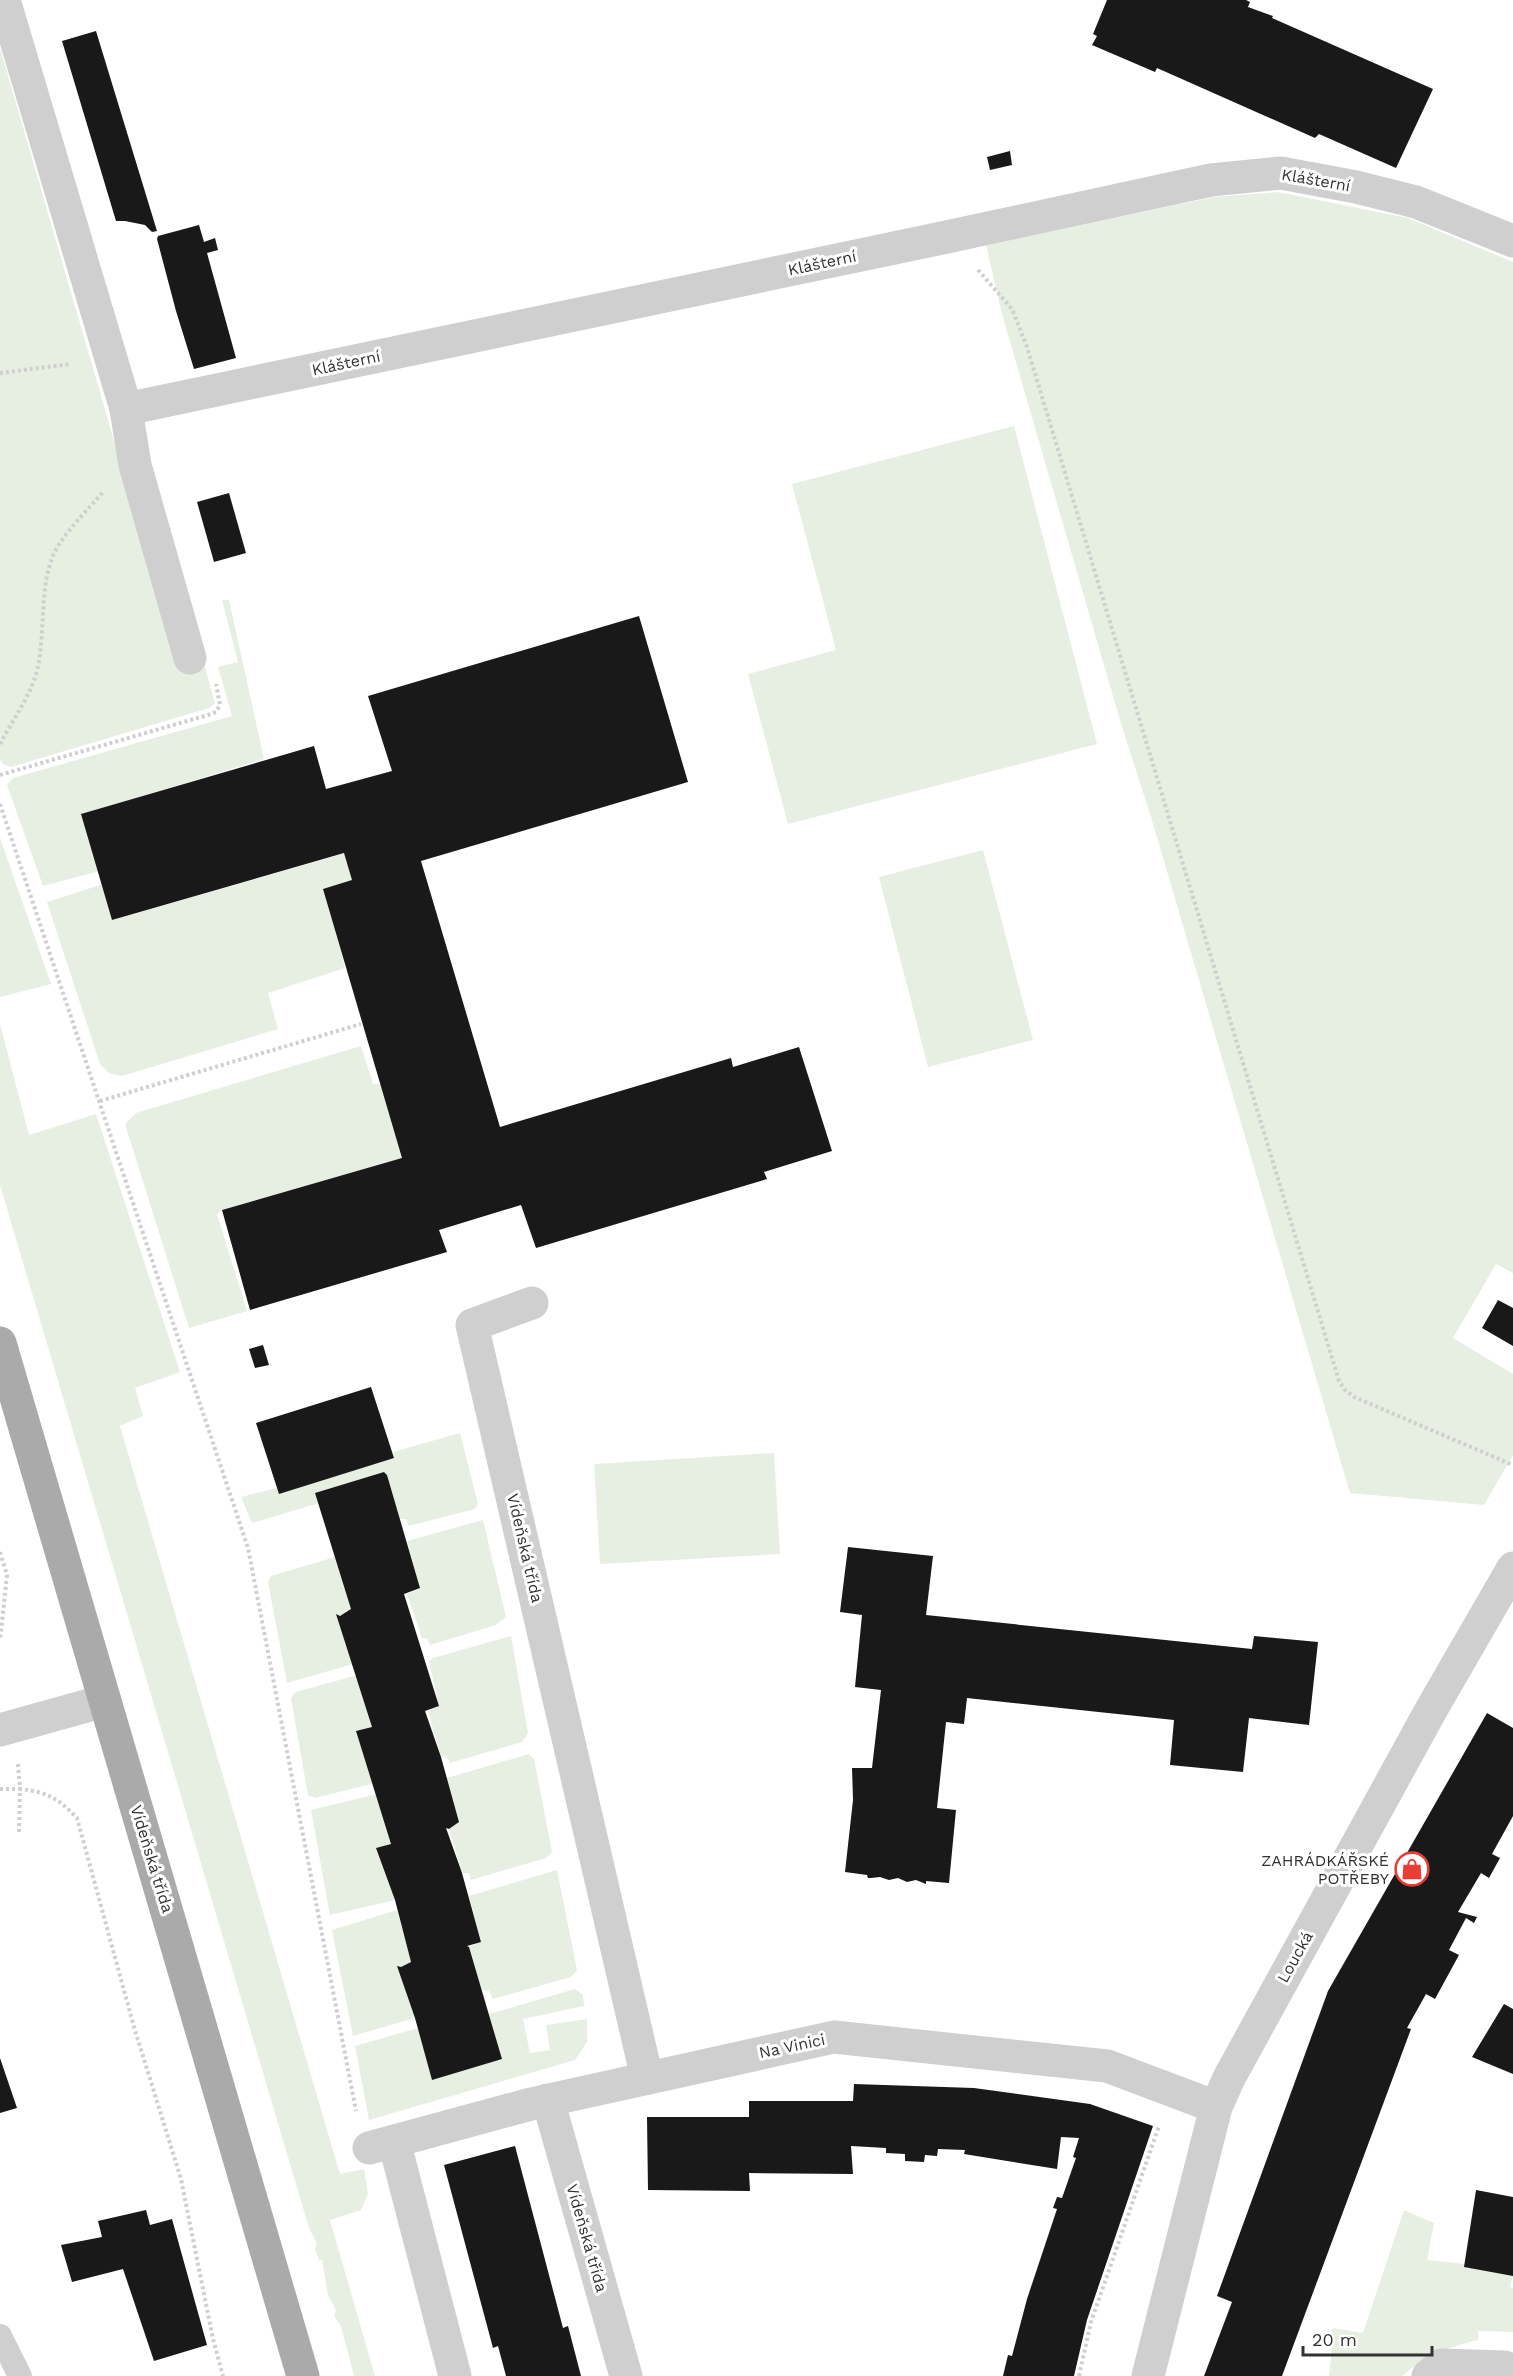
<svg xmlns="http://www.w3.org/2000/svg" width="1513" height="2376" viewBox="0 0 1513 2376" font-family="'Work Sans',sans-serif">
  <rect width="100%" height="100%" fill="#fff"/>
  <g fill="#e6efe1">
    <path d="M0 48 180 668 204 664 215 704 209 708 11 767 4 765 0 760Z"/>
    <path d="M1278 192 1408 218 1513 262V1273L1496 1264 1453 1338 1513 1374V1455L1484 1505 1350 1493 1151 817 1122 727 1002 314 986 245 1214 197Z"/>
    <path d="M1014 426 1097 744 788 824 748 674 836 650 792 484Z"/>
    <path d="M222 600H229L264 759 83 814 100 871 43 886 7 785 13 778 232 716 218 667 238 662Z"/>
    <path d="M0 838 51 984 0 997Z"/>
    <path d="M983 850 1033 1040 928 1067 879 877Z"/>
    <path d="M346 853 355 880 326 889 345 968 268 993 278 1029 122 1076 109 1073 100 1064 47 902 103 884 113 920Z"/>
    <path d="M0 1024 29 1135 96 1114 180 1372 135 1388 143 1416 120 1426 340 2174 364 2169 368 2194 361 2210 330 2220 375 2376H354L341 2326 334 2316 336 2310 328 2295 322 2260H319L315 2249 317 2244 309 2228 0 1185Z"/>
    <path d="M361 1046 373 1084H382L402 1158H404L222 1210 217 1214 247 1311 189 1328 125 1124 136 1113Z"/>
    <path d="M460 1433 478 1504 475 1509 409 1526 406 1519H400L387 1475 384 1472 319 1503 252 1523 241 1497 394 1458 393 1452Z"/>
    <path d="M774 1453 780 1554 600 1564 594 1464Z"/>
    <path d="M483 1520 506 1617 496 1625 430 1645 427 1638H422L407 1594 420 1588 407 1541Z"/>
    <path d="M335 1557 351 1609 353 1664 287 1683 268 1582 271 1576Z"/>
    <path d="M511 1636 528 1733 522 1742 450 1763 447 1756 441 1757 428 1711 439 1706 429 1661 433 1658Z"/>
    <path d="M357 1675 372 1727 359 1731 375 1783 315 1798 308 1795 291 1698 296 1692Z"/>
    <path d="M529 1754 534 1759 552 1852 546 1858 471 1880 469 1873H462L449 1829 459 1822 447 1778Z"/>
    <path d="M377 1794 391 1844 380 1848 395 1900 330 1915 311 1810Z"/>
    <path d="M557 1870 577 1970 571 1977 493 1999 489 1991 482 1990 469 1947 481 1941 469 1896Z"/>
    <path d="M397 1910 411 1962H414L401 1967 415 2018 353 2036 332 1930Z"/>
    <path d="M575 1989 583 1995 584 2006 523 2019 530 2053 550 2050 546 2025 587 2019V2042L575 2060 369 2120 355 2046 418 2028 432 2079 502 2059 489 2014Z"/>
    <path d="M1404 2210 1434 2223 1427 2260 1465 2264 1513 2275 1510 2287 1513 2288V2332L1478 2331V2340C1448 2347 1425 2356 1402 2376H1329L1333 2340 1327 2338 1333 2328 1363 2333Z"/>
  </g>
  <g fill="#191919">
    <path d="M1107 0H1246L1250 2 1248 7 1273 16 1272 18 1433 89 1396 168 1319 134 1315 138 1157 68 1155 72 1092 45 1097 36 1093 34Z"/>
    <path d="M96 31 157 231 152 232 145 225 125 221H116L62 41Z"/>
    <path d="M1010 151 1012 165 990 170 987 157Z"/>
    <path d="M199 225 204 242 215 238 218 250 207 253 236 358 194 369 176 311 157 239 158 236Z"/>
    <path d="M229 493 246 553 214 562 197 502Z"/>
    <path d="M639 616 688 782 421 861 500 1127 731 1058 733 1067 799 1047 832 1151 764 1172 767 1179 536 1248 521 1205 439 1230 447 1252 250 1310 222 1210 402 1158 323 889 352 880 344 853 112 920 81 814 314 746 326 789 392 771 368 696Z"/>
    <path d="M1498 1300 1513 1308V1346L1482 1328Z"/>
    <path d="M263 1345 269 1365 255 1368 249 1349Z"/>
    <path d="M371 1387 394 1458 279 1494 256 1423Z"/>
    <path d="M384 1472 387 1475 420 1588 404 1594 439 1706 425 1711 441 1757 459 1822 449 1829 446 1828 462 1873 481 1942 467 1946 469 1947 502 2059 432 2080 415 2018 397 1966 401 1967 411 1962 395 1900 376 1848 391 1844 356 1731 372 1727 336 1614 340 1616 351 1609 315 1493Z"/>
    <path d="M848 1547 933 1556 926 1615 1252 1649 1254 1636 1318 1642 1309 1725 1249 1718 1243 1772 1170 1765 1174 1720 967 1698 964 1724 946 1722 937 1808 956 1810 949 1883 926 1881V1884L916 1880 907 1882 898 1878 889 1880 880 1877 871 1878H868L867 1875 845 1872 853 1800 852 1768H872L881 1690 855 1687 862 1615 840 1612Z"/>
    <path d="M1487 1713 1513 1728V1816L1492 1854 1500 1858 1489 1878 1481 1873 1458 1912 1477 1917 1474 1923 1466 1918 1449 1950 1459 1955 1435 1999 1426 1994 1407 2028 1411 2029 1282 2376H1204L1232 2302 1217 2296 1328 1991Z"/>
    <path d="M1504 2004 1513 2009V2074L1472 2057Z"/>
    <path d="M0 2058 17 2108 0 2113Z"/>
    <path d="M854 2084 974 2088 1090 2104 1153 2126 1087 2320 1074 2376H1003L1008 2355 1012 2356 1027 2299 1057 2209 1053 2208 1057 2197 1062 2198 1076 2158 1073 2157 1079 2138 1061 2137 1057 2169 964 2154 965 2150 938 2149 937 2156 925 2155 924 2162 905 2161V2154L886 2153V2148L851 2146 853 2174 749 2173 750 2191 648 2190 647 2117H749V2101H853Z"/>
    <path d="M515 2146 563 2328 568 2326 581 2376H506L498 2346 493 2348 444 2165Z"/>
    <path d="M1476 2190 1513 2197V2276L1464 2267Z"/>
    <path d="M146 2210 150 2225 172 2219 207 2345 154 2361 123 2269 72 2282 61 2245 102 2237 98 2221Z"/>
  </g>
  <g fill="none" stroke-linecap="round" stroke-linejoin="round">
    <g stroke="#cfcfcf" stroke-width="4" stroke-dasharray="3 3" stroke-linecap="butt">
      <path d="M978 270 1012 309 1027 347 1339 1381 1345 1390 1354 1397 1513 1465"/>
      <path d="M0 373 71 364"/>
      <path d="M0 744C13 719 33 693 38 666 45 632 40 594 51 561 58 538 87 511 103 492"/>
      <path d="M0 775 208 715 216 712 220 705 216 684"/>
      <path d="M0 804 248 1548 356 2111"/>
      <path d="M100 1101 361 1024"/>
      <path d="M0 1552 7 1575 0 1640"/>
      <path d="M18 1764 20 1789C47 1792 58 1798 77 1818L134 2027 181 2179 213 2339 223 2376"/>
      <path d="M0 1789H20L19 1832"/>
      <path d="M1079 2376 1091 2322 1159 2126"/>
    </g>
    <path stroke="#cfcfcf" stroke-width="24" d="M0 2336 20 2376"/>
    <g stroke="#cfcfcf" stroke-width="33">
      <path d="M4 0 126 409 135 465 190 658"/>
      <path d="M126 409 942 238 1211 180 1281 173 1356 187 1416 202 1513 241"/>
      <path d="M532 1303 472 1325 647 2078"/>
      <path d="M0 1730 104 1701"/>
      <path d="M548 2100 626 2376"/>
      <path d="M394 2141 455 2376"/>
      <path d="M369 2148 531 2104 834 2037 1107 2066 1216 2107"/>
      <path d="M1148 2376 1216 2107 1229 2078 1431 1710 1513 1568"/>
      <path d="M1428 2376 1441 2365 1504 2367 1513 2370"/>
    </g>
    <path stroke="#aaa" stroke-width="33" d="M0 1343 303 2376"/>
  </g>
  <defs>
    <symbol id="shop-ring" viewBox="-11 -11 22 22"><circle r="9.5" fill="#fff" stroke="#e83e35" stroke-width="1.5"/><path d="M-5-2.5h2.3a2.7 3.5 0 0 1 5.4 0H5L5.5 6h-11ZM-1.5-2.5h3a1.5 2.3 0 0 0-3 0Z" fill="#e83e35"/></symbol>
  </defs>
  <g fill-rule="evenodd">
    <use href="#shop-ring" x="1393" y="1850" width="38" height="38"/>
  </g>
  <g text-anchor="middle" dominant-baseline="central" stroke-width="6" stroke-linejoin="round" paint-order="stroke">
    <g font-size="16" fill="#323232" stroke="#fff">
      <text transform="translate(1316 180) rotate(10)">Klášterní</text>
      <text transform="translate(822 263) rotate(-12)">Klášterní</text>
      <text transform="translate(346 363) rotate(-12)">Klášterní</text>
      <text transform="translate(525 1548) rotate(77)">Vídeňská třída</text>
      <text transform="translate(152 1859) rotate(73)">Vídeňská třída</text>
      <text transform="translate(1295 1957) rotate(-61)">Loucká</text>
      <text transform="translate(792 2046) rotate(-12)">Na Vinici</text>
      <text transform="translate(587 2238) rotate(74)">Vídeňská třída</text>
    </g>
    <g font-size="16" fill="#323232" stroke="#fff" text-anchor="end">
      <text x="1389" y="1860">ZAHRÁDKÁŘSKÉ<tspan x="1389" dy="18">POTŘEBY</tspan></text>
    </g>
  </g>
  <path d="M1303 2346v9h129v-9" fill="none" stroke="#323232" stroke-width="3"/>
  <text x="1312" y="2346" font-size="18" fill="#323232" stroke="#ffffff" stroke-width="4.5" paint-order="stroke">20 m</text>
</svg>
